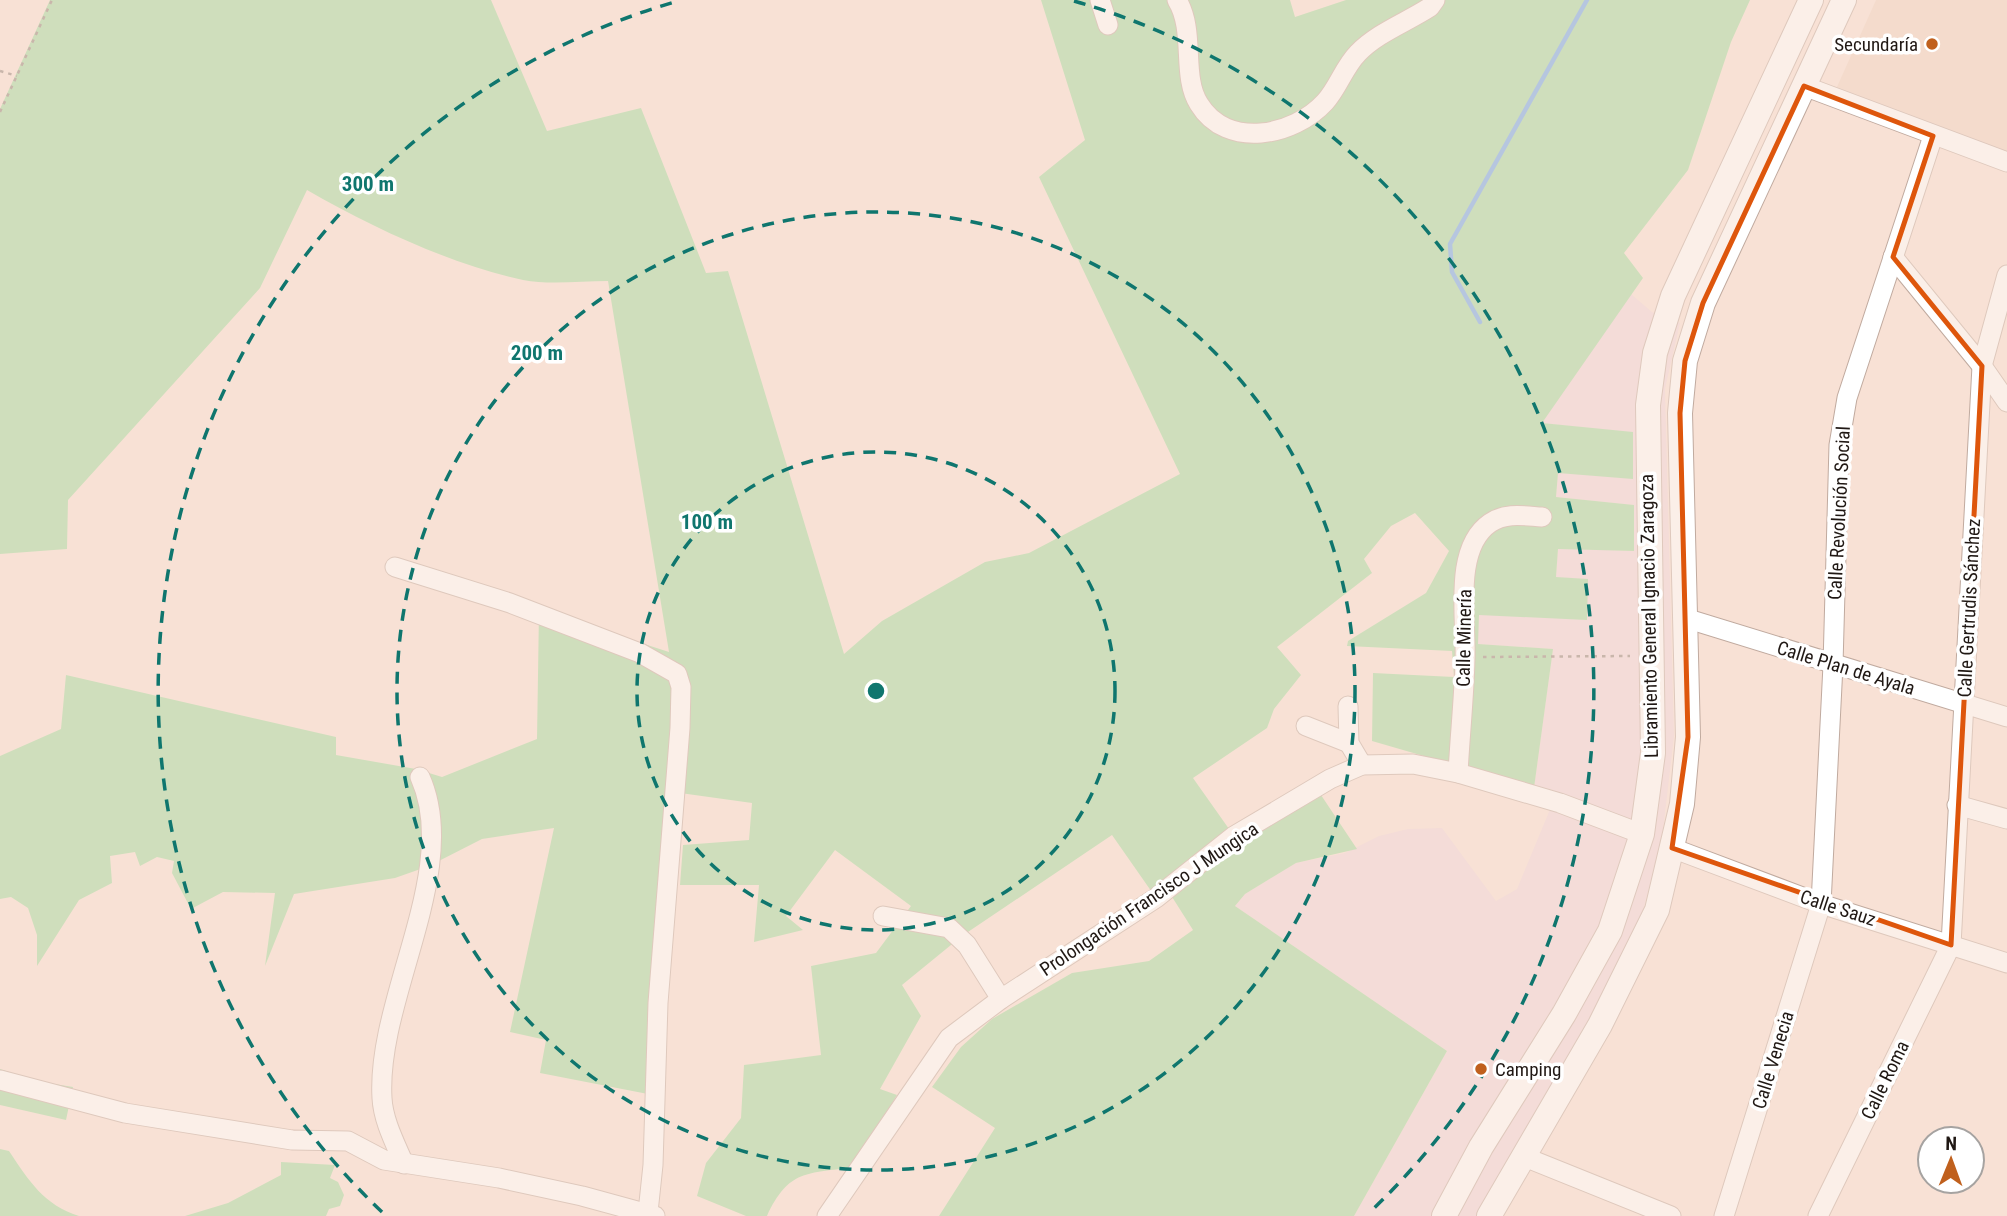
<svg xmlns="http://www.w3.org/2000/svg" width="2007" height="1216" viewBox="0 0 2007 1216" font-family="'Roboto Condensed',sans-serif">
  <rect width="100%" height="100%" fill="#f8e1d5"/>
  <path fill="#efd5db" d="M1631 294 1652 312 1680 323 1665 389 1674 736 1662 839 1643 910 1603 995 1476 1216H1354L1447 1051 1235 906 1245 894 1296 863 1345 853 1379 836 1408 829 1442 828 1496 901 1517 889 1551 807 1534 788 1553 649 1477 644 1479 615 1556 577 1558 548 1634 551 1633 505 1556 497 1558 472 1633 433 1541 423Z"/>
  <path fill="#f0d3c2" d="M1876 0H2007V155L1836 89Z"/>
  <g fill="#9eda9e">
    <path d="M50 0H491L547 131 641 108 706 273 728 271 844 654 882 621 985 562 1029 553 1180 474 1039 177 1085 140 1041 0H1290L1295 17 1346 0H1750L1731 42 1688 170 1624 253 1643 278 1542 423 1633 432V479L1558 473 1556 497 1634 505V551L1558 549 1556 577 1588 579 1587 620 1479 615 1478 644 1553 649 1534 788 1372 741 1373 673 1454 677 1452 651 1347 646 1348 641 1426 593 1449 551 1415 513 1391 526 1364 559 1372 573 1277 647 1301 675 1274 709 1267 728 1193 778 1234 836 1317 789 1357 849 1296 863 1245 894 1235 906 1447 1051 1354 1216H939L995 1128 932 1087 961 1047 992 1019 1072 973 1149 961 1193 930 1167 889 1156 898 1112 835 962 936 902 985 921 1016 880 1089 897 1095 854 1167C807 1174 789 1169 767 1216H746L697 1196 706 1163 741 1118 744 1065 821 1055 811 966 876 953 911 906 835 850 786 916 803 930 754 942 759 885H680L683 845 749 840 752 803 673 792 653 1095 540 1073 546 1040 510 1032 554 828 482 839 429 866 395 878 294 894 265 966 275 893 223 892 191 909 172 873 174 861 157 857 140 866 135 852 110 856 112 883 79 900 37 966V935L28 908 11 897 0 899V756L61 729 66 675 336 737V755L416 769 442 777 537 739 539 610 669 652 608 281C581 281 549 285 523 280 450 264 371 227 307 190L260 288 68 500 67 549 0 554V109Z"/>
    <path d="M0 1069 36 1081 73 1087 66 1120 0 1105Z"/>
    <path d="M0 1149 9 1151C29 1181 44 1205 79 1216H0Z"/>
    <path d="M281 1162 335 1165 330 1178 338 1182 344 1195 340 1206 329 1209 326 1216H185L228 1203 281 1175Z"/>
  </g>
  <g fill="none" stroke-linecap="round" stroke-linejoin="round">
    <path stroke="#67a5ec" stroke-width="4.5" d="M1480 322 1452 272 1450 244 1587 0"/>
    <defs>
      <g id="minor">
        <path d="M1100 0 1108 25"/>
        <path d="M1177 0C1196 31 1181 76 1199 104 1227 150 1294 136 1325 102 1338 88 1344 67 1358 53 1377 33 1407 22 1430 7L1435 0"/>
        <path d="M1804 86 2007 162"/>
        <path d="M1893 257 1982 366 2007 402"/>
        <path d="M395 567 510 603 640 653 677 674 681 687 680 728 658 1003 653 1165 648 1212"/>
        <path d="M1685 618 2007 717"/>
        <path d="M1348 706 1349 743 1362 765"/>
        <path d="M1306 726 1349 743"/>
        <path d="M1458 773C1460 735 1464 698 1465 660 1467 622 1452 549 1490 523 1506 512 1525 516 1542 517"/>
        <path d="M1957 805 2007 819"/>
        <path d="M1672 848 1821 904 2007 963"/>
        <path d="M883 916 949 928 967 945 1001 999"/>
        <path d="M0 1080 125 1113 292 1140 348 1141 384 1160 499 1178 582 1196 655 1216"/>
        <path d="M1522 1156 1671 1216"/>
        <path d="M404 1164C395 1143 383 1120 382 1098 376 998 462 870 420 777"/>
        <path d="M827 1216 949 1038 1001 999 1156 898 1234 836 1330 779 1362 765 1413 764 1458 773 1560 803 1642 834"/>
        <path d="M1724 1216 1821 904 1833 665 1839 445 1847 398 1933 136"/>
        <path d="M1818 1216 1951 945 1982 366 2007 275"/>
      </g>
      <g id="major">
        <path d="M1444 1216 1481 1147 1564 1014 1610 931 1642 834 1653 753 1648 405 1655 353 1673 296 1811 0"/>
        <path d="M1489 1216 1600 1025 1657 910 1682 804 1688 737 1680 413 1685 361 1703 303 1844 0"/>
      </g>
    </defs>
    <use href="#minor" stroke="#c0aa9f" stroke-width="21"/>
    <use href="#major" stroke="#c0aa9f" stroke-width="26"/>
    <g stroke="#918179" stroke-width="2.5" stroke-dasharray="3.5 5" stroke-linecap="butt">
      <path d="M0 71 17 76"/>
      <path d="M0 112 52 0"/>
      <path d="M1483 657 1630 656"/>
    </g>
    <use href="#minor" stroke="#fff" stroke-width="19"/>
    <use href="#major" stroke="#fff" stroke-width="24"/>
  </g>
  <path d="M0 0H2007V1216H0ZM1804 86 1933 136 1893 257 1982 366 1951 945 1672 848 1688 737 1680 413 1685 361 1703 303Z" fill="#f8e1d5" fill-opacity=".55" fill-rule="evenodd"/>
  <path fill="none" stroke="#de560c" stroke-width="5" stroke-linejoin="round" d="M1804 86 1933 136 1893 257 1982 366 1951 945 1672 848 1688 737 1680 413 1685 361 1703 303Z"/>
  <g fill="none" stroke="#0f766e" stroke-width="3.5" stroke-dasharray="12 9">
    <circle cx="876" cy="691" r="239"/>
    <circle cx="876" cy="691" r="479"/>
    <path d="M382 1212A718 718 0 0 1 678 1M1074 1A718 718 0 0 1 1370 1212"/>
  </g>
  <g fill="#c0601d" stroke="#fff" stroke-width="2.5">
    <circle cx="1932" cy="44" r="7"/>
    <circle cx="1481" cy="1069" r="7"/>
  </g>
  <g text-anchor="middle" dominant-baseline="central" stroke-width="7" stroke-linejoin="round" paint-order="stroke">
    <g font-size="19" fill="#201814" stroke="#fff" text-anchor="end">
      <text x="1918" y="44">Secundaría</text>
      <text x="1495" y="1069" text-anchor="start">Camping</text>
    </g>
    <g font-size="19" fill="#201814" stroke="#fff">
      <text transform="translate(1839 513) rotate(-87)">Calle Revolución Social</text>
      <text transform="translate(1969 608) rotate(-87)">Calle Gertrudis Sánchez</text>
      <text transform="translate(1649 616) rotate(-91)">Libramiento General Ignacio Zaragoza</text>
      <text transform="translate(1464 638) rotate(-89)">Calle Minería</text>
      <text transform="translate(1846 668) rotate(17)">Calle Plan de Ayala</text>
      <text transform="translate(1149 899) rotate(-34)">Prolongación Francisco J Mungica</text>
      <text transform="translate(1838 908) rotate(18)">Calle Sauz</text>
      <text transform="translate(1773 1060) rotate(-73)">Calle Venecia</text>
      <text transform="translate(1885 1080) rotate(-64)">Calle Roma</text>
    </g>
  </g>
  <circle cx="876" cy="691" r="10" fill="#0f766e" stroke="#fff" stroke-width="3.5"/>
  <g font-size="21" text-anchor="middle" font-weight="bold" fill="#0f766e" stroke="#fff" stroke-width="7" stroke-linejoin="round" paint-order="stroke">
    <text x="368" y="191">300 m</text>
    <text x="537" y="360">200 m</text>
    <text x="707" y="529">100 m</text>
  </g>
  <g transform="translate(1951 1160) rotate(1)"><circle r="33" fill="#ffffff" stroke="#a6a3a1" stroke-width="2"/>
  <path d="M0-5L12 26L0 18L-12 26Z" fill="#c0601d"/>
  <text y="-10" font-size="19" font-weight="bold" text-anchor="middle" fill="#201814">N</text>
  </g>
</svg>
